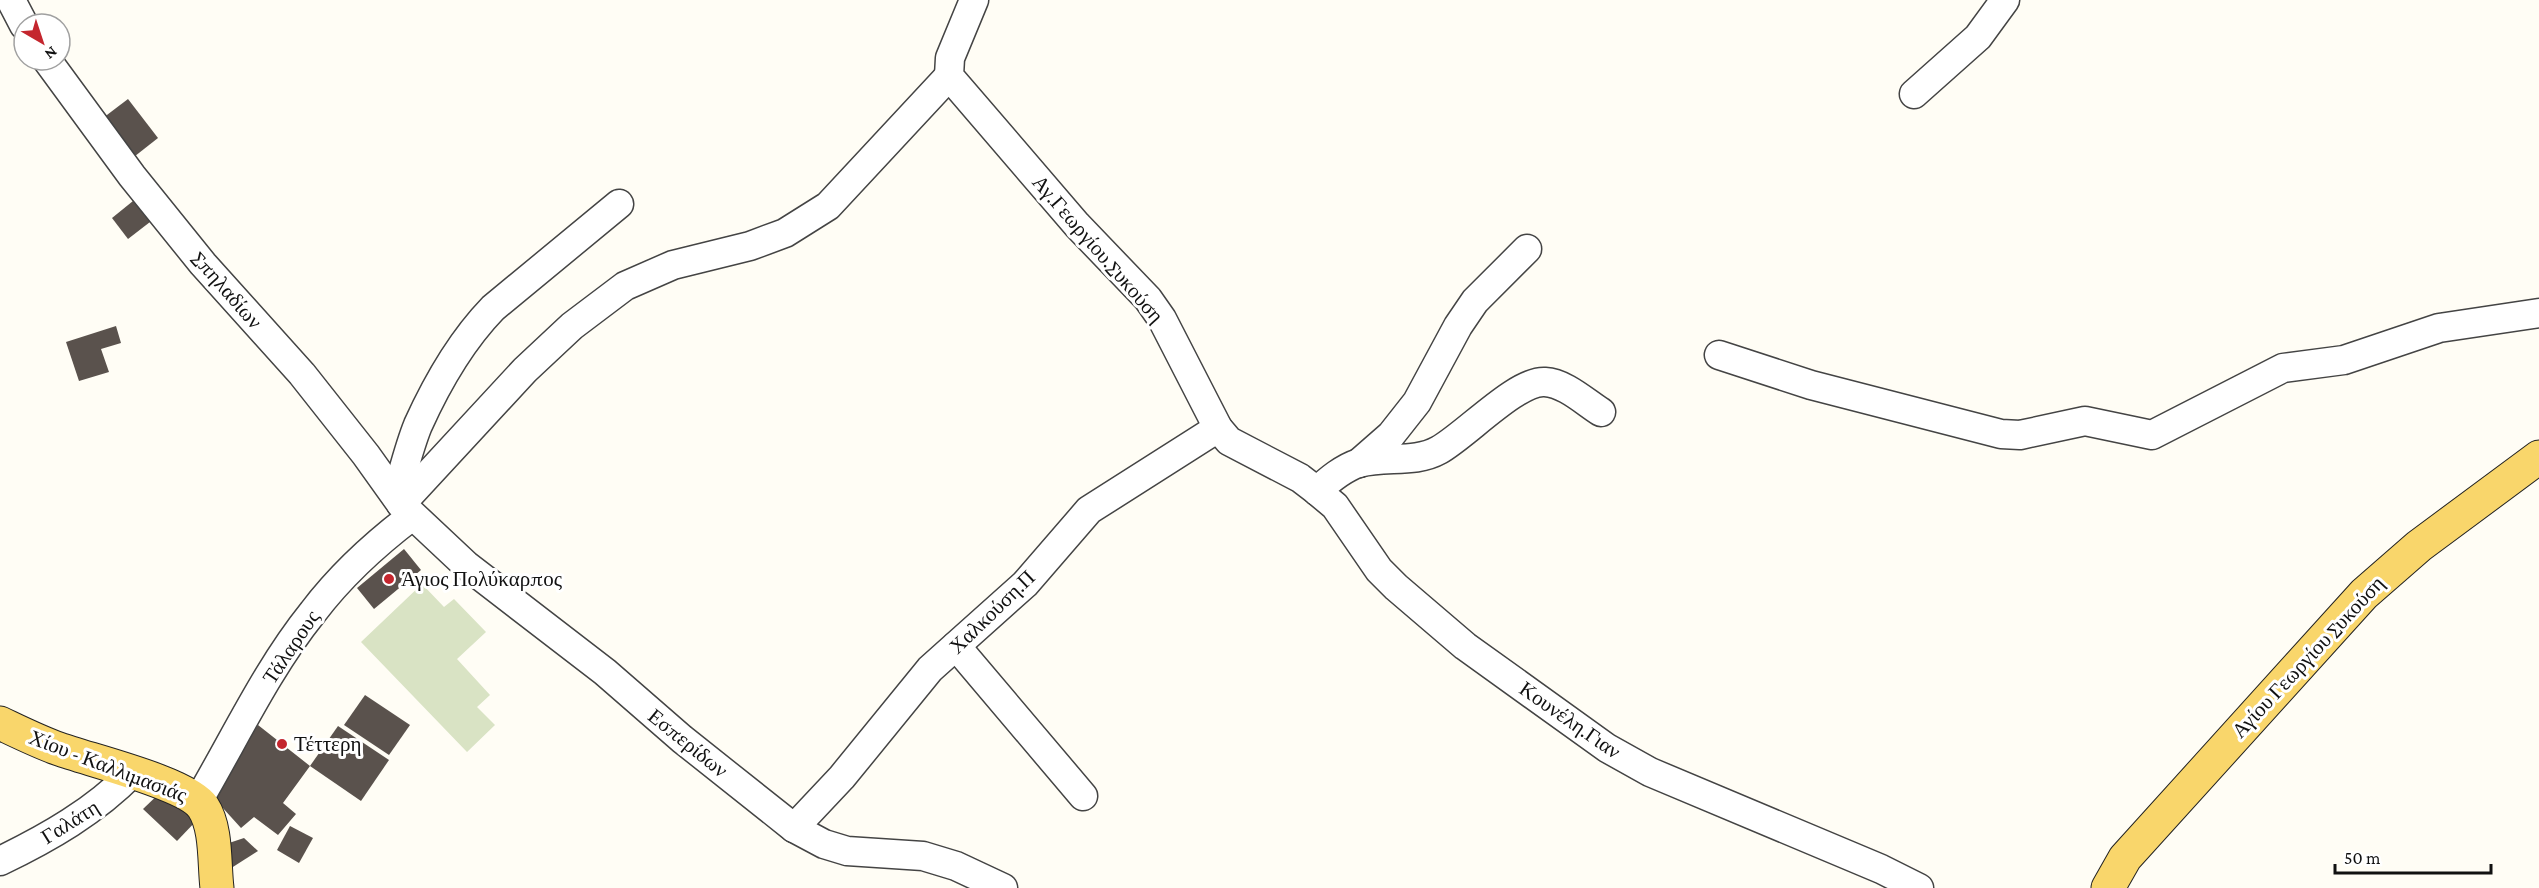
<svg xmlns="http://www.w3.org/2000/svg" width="2539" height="888" viewBox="0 0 2539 888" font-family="'Crimson Pro',serif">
  <rect width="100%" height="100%" fill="#fffdf5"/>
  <path fill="#d9e3c4" d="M422 584 444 607 454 599 486 632 457 659 490 695 477 707 495 725 467 752 361 642Z"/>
  <g fill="#5a524d">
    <path d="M128 99 158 138 130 160 99 121Z"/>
    <path d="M133 201 150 222 128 239 112 218Z"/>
    <path d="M116 326 121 343 101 349 109 372 79 381 66 342Z"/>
    <path d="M404 549 421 570 374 609 357 588Z"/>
    <path d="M365 695 410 725 389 755 344 725Z"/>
    <path d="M258 725 310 766 283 803 296 814 278 835 254 817 241 828 212 796Z"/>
    <path d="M338 726 389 760 361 801 310 766Z"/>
    <path d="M166 787 198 819 177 841 143 809Z"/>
    <path d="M290 826 313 838 299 863 277 850Z"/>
    <path d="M244 838 258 851 225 872 217 847Z"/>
  </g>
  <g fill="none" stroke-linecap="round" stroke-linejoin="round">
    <defs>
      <g id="minor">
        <path d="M11 0 24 25"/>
        <path d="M974 0 950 58 949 76 1077 225 1148 299 1162 319 1218 428 1229 441 1300 478 1317 491 1335 506 1379 570 1396 587 1465 646 1607 748 1650 772 1881 869 1919 888"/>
        <path d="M47 60 132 176 203 264 302 374 366 455 401 504 466 565 605 672 682 739 794 828 824 844 847 851 923 856 956 866 1003 888"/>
        <path d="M1914 94 1978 37 2005 0"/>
        <path d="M1719 355 1811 385 2001 434 2020 435 2085 421 2152 435 2283 368 2344 360 2439 328 2539 313"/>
        <path d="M1359 463 1391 435 1417 402 1458 326 1475 301 1527 249"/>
        <path d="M1317 491C1329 480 1343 468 1359 463 1385 455 1414 464 1439 450 1466 435 1517 380 1545 382 1565 383 1585 402 1601 412"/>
        <path d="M396 496C403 473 409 447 418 425 437 383 461 341 493 308L619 204"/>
        <path d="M401 504 525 370 572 326 625 286 673 265 750 246 785 233 828 206 949 76"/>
        <path d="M956 646 1083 796"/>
        <path d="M198 801C235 738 267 669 313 612 341 575 375 544 412 516"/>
        <path d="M794 828 842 777 930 669 1025 584 1089 510 1218 428"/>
        <path d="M0 861C48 838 95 811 132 773"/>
      </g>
      <g id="major">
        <path d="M0 723C19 732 39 742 59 749 89 760 187 783 203 807 217 828 214 864 217 888"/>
        <path d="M2108 888 2125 858 2364 594 2419 546 2539 457"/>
      </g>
    </defs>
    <use href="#minor" stroke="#444" stroke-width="31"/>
    <use href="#major" stroke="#222" stroke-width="35"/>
    <use href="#minor" stroke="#fff" stroke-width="28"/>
    <use href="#major" stroke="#f9d66b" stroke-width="33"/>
  </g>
  <g fill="#c4262e" stroke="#fff" stroke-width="2">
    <circle cx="389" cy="579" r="6"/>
    <circle cx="282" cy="744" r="6"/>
  </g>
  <g text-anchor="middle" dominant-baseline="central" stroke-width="6" stroke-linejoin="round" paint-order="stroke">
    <g font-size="21" fill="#111" stroke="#fff">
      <text transform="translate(1098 249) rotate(49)">Αγ.Γεωργίου.Συκούση</text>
      <text transform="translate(227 290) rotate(49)">Σπηλαδίων</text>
      <text transform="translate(992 612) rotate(-44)">Χαλκούση.Π</text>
      <text transform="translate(291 647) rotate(-56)">Τάλαρους</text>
      <text transform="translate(2308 657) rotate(-47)">Αγίου Γεωργίου Συκούση</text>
      <text transform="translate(1570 720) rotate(35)">Κουνέλη.Γιαν</text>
      <text transform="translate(688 743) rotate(39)">Εσπερίδων</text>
      <text transform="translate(108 766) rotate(21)">Χίου - Καλλιμασιάς</text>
      <text transform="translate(70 822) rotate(-32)">Γαλάτη</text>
    </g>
    <g font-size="21" fill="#111" stroke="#fff" text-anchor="start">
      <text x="401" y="579">Άγιος Πολύκαρπος</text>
      <text x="294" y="744">Τέττερη</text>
    </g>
  </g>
  <g transform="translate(42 42) rotate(141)"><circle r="28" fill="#ffffff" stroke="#a0a0a0" stroke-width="1.5"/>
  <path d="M0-4.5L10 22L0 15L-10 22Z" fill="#c4262e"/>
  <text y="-9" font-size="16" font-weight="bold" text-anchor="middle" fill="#111111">N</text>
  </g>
  <path d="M2335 864v9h156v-9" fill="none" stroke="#111111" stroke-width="3"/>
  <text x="2344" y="864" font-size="18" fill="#111111" stroke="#ffffff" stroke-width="4.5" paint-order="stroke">50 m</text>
</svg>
